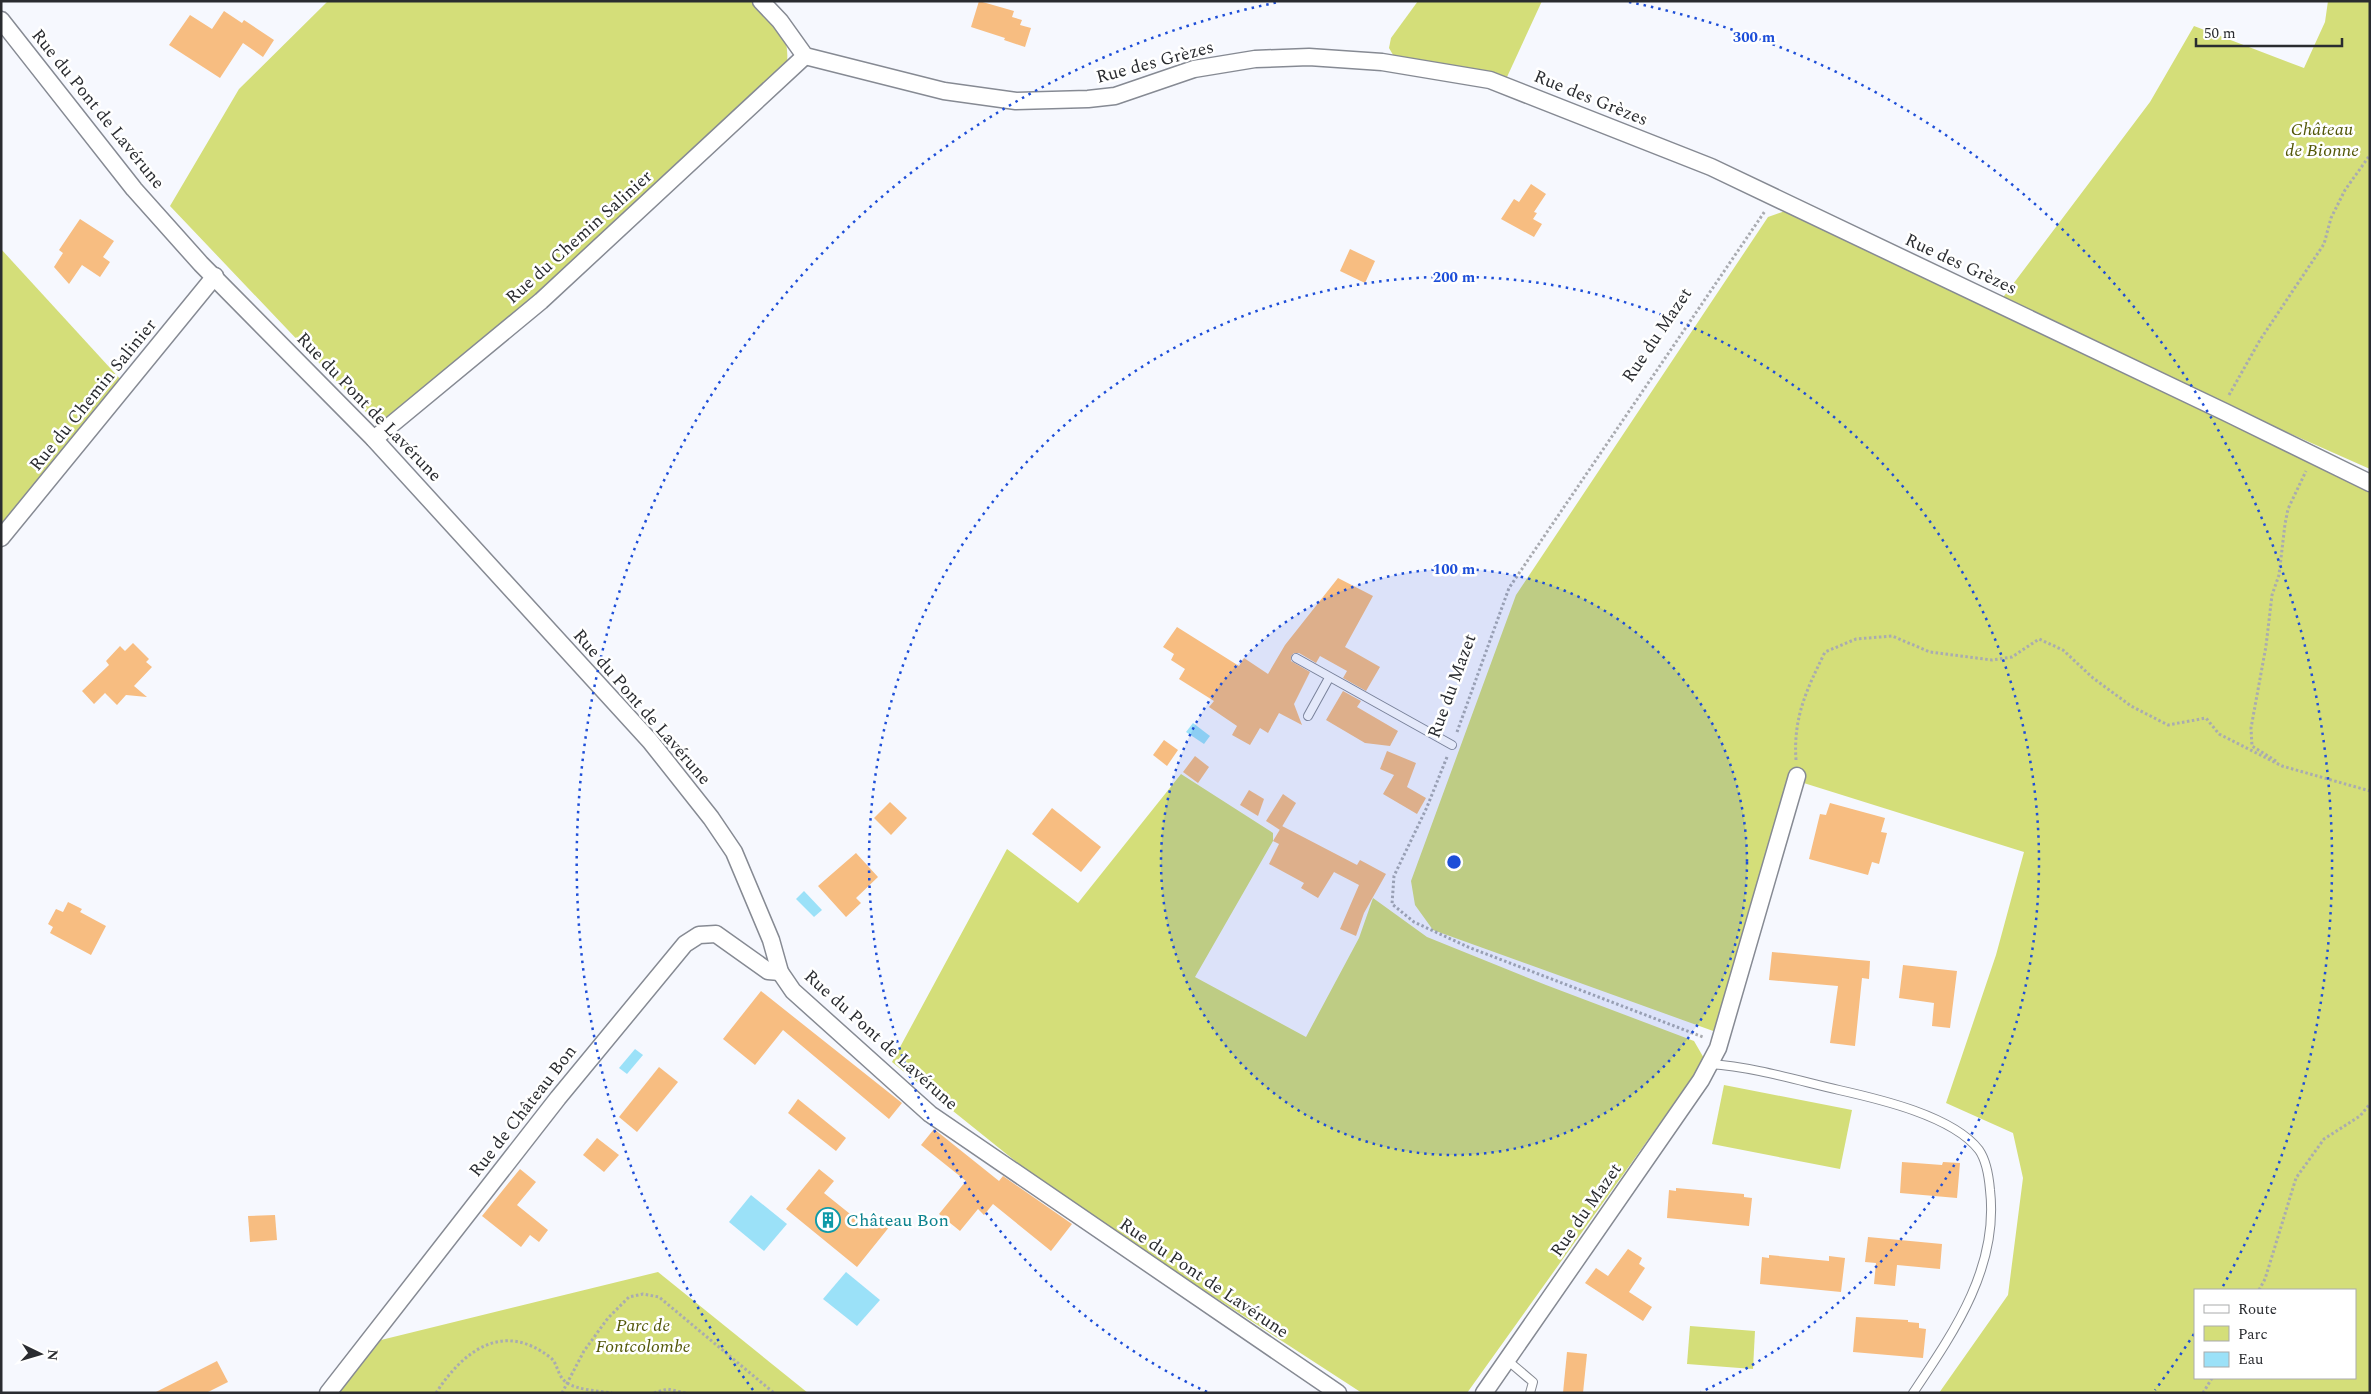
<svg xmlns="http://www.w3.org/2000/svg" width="2371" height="1394" viewBox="0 0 2371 1394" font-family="Spectral,serif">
  <rect width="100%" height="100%" fill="#f6f8fe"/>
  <g fill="#d4de79" fill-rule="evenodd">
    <path d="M328 1H754C774 23 790 31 787 63L579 263 382 429 170 206 239 89Z"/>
    <path d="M1418 1H1542L1507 77 1396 60 1389 48 1391 38Z"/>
    <path d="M2328 1H2370V469L1998 304 2150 102 2194 26 2304 68 2325 22Z"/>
    <path d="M1785 211 2370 489V1393H1939L2008 1295 2023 1178 2013 1133 1946 1103 1996 955 2024 852 1791 779 1716 1032 1433 930 1415 905 1411 881 1516 595 1768 217ZM2195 1290H2355V1378H2195Z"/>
    <path d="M1 249 122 381 1 528Z"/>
    <path d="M1181 774 1273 833V841L1195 977 1306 1037 1359 938 1373 898 1427 937 1546 985 1694 1041 1705 1060 1467 1393H1362L1139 1248 1024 1168 892 1062 1007 849 1078 903Z"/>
    <path d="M1724 1085 1852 1110 1840 1169 1712 1144Z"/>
    <path d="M658 1272 808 1393H338L381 1340Z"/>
    <path d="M1690 1326 1755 1331 1753 1369 1687 1364Z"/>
  </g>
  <g fill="#9be1f8">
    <path d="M1193 723 1210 736 1204 744 1186 732Z"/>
    <path d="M804 891 822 910 814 917 796 899Z"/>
    <path d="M635 1049 643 1055 627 1074 619 1068Z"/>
    <path d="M751 1195 787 1224 764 1251 729 1222Z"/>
    <path d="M846 1272 880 1300 857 1326 823 1299Z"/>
  </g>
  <g fill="#f7bd81">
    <path d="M979 1 1014 11 1012 17 1022 20 1020 25 1031 28 1025 47 1004 40 1005 38 971 27Z"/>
    <path d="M224 11 242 23 244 20 274 40 263 57 243 43 220 78 169 45 190 15 212 29Z"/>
    <path d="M1531 184 1546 194 1534 212 1537 213 1533 219 1542 224 1534 237 1501 219 1514 199 1519 202Z"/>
    <path d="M80 219 114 241 103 257 110 262 100 277 82 265 69 284 54 267 63 253 59 250Z"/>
    <path d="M1350 249 1375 261 1365 283 1340 271Z"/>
    <path d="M1338 578 1373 596 1345 647 1380 667 1366 691 1343 678 1347 671 1320 656 1316 663 1299 653H1294L1291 656V661L1310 672 1294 704 1302 725 1279 713 1268 733 1260 728 1250 745 1232 735 1237 726 1209 707 1214 701 1179 679 1185 669 1171 660 1174 654 1163 647 1177 627 1239 666 1244 658 1268 674 1285 645Z"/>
    <path d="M133 643 149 659 146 662 152 667 134 686 147 697 126 695 117 705 105 693 94 704 82 691 109 665 106 661 120 646 125 651Z"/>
    <path d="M1343 691 1361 701 1357 707 1398 731 1390 746 1365 743 1326 720Z"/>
    <path d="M1164 740 1178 750 1167 766 1153 755Z"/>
    <path d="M1387 751 1416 763 1407 787 1426 798 1417 814 1383 794 1394 775 1380 769Z"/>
    <path d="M1195 756 1209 767 1198 783 1183 772Z"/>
    <path d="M1249 790 1264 799 1258 816 1240 805Z"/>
    <path d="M1283 794 1296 803 1280 830 1266 821Z"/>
    <path d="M890 802 907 818 891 835 874 818Z"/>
    <path d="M1830 803 1885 818 1881 832 1887 833 1879 864 1872 862 1868 875 1809 859 1820 814 1826 815Z"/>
    <path d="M1052 808 1101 847 1081 872 1032 834Z"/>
    <path d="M1282 826 1357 865 1360 860 1386 874 1364 913 1356 936 1340 929 1359 885 1334 872 1318 898 1301 888 1304 883 1269 864 1279 844 1273 841Z"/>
    <path d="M856 853 878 877 856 898 861 903 846 917 818 886Z"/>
    <path d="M68 902 82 909 80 912 106 926 91 955 50 933 53 927 48 924 56 909 63 912Z"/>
    <path d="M1772 952 1870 961 1869 979 1862 978 1855 1046 1830 1043 1838 986 1769 980Z"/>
    <path d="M1903 965 1957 971 1950 1028 1932 1026 1934 1003 1899 998Z"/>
    <path d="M761 991 902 1103 889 1119 783 1030 755 1065 723 1039Z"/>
    <path d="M659 1067 678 1082 637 1132 619 1117Z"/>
    <path d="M798 1099 846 1138 836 1151 788 1113Z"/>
    <path d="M934 1129 999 1181 1003 1176 1072 1224 1051 1251 993 1204 984 1215 978 1209 960 1231 939 1214 966 1181 921 1145Z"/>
    <path d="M597 1138 619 1155 604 1172 583 1155Z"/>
    <path d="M1902 1162 1942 1165 1943 1162 1960 1163 1957 1198 1900 1193Z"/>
    <path d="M520 1169 536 1182 517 1205 548 1230 539 1242 530 1235 521 1247 482 1216Z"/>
    <path d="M819 1169 834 1181 824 1193 865 1226 875 1214 890 1226 857 1267 786 1209Z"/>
    <path d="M1676 1188 1744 1194V1197L1752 1198 1749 1226 1667 1218 1669 1190 1676 1191Z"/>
    <path d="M275 1215 277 1240 250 1242 248 1216Z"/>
    <path d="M1868 1237 1942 1244 1940 1269 1897 1265 1895 1286 1874 1284 1876 1263 1865 1262Z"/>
    <path d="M1628 1249 1642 1258 1639 1264 1645 1268 1629 1292 1652 1307 1643 1321 1585 1283 1596 1268 1608 1276Z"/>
    <path d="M1769 1255 1829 1261V1256L1845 1258 1841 1292 1760 1284 1762 1257 1769 1258Z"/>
    <path d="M1856 1317 1908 1320V1322L1919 1323V1328L1926 1329 1923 1358 1853 1352Z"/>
    <path d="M1567 1352 1587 1354 1583 1393H1563Z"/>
    <path d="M217 1361 228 1382 206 1393H154Z"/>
  </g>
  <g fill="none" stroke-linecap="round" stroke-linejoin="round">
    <defs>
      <g id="service">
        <path d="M1296 658 1452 745"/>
        <path d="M1308 716 1329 678"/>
        <path d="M1710 1064C1754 1067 1796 1080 1839 1090 1879 1099 1953 1116 1979 1150 1986 1160 1989 1178 1990 1190 1999 1267 1954 1332 1913 1393"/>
        <path d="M1507 1360 1533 1382 1530 1393"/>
      </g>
      <g id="minor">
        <path d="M761 1 780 21 805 56 944 91 1016 101 1088 99 1115 96 1194 69 1255 59 1309 57 1382 62 1490 80 1711 167 2225 412 2370 483"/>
        <path d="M1 20 134 189 201 264 374 439 650 741 711 818 734 852 771 940 780 972 793 991 930 1114 1338 1393"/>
        <path d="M374 439 541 301 805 56"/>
        <path d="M1 538 215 276"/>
        <path d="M328 1393 558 1098 685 944 699 935 716 934 768 971 780 972"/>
        <path d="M1484 1393 1701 1080 1718 1048 1797 776"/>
      </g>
    </defs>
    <use href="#service" stroke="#868a93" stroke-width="10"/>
    <use href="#minor" stroke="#868a93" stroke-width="19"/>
    <g stroke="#a9abb0" stroke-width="3" stroke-dasharray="2.5 2.5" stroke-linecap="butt">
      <path d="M2229 395 2260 340 2324 244 2331 218 2345 190 2370 155"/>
      <path d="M1457 732 1509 588 1765 211"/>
      <path d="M1447 757 1427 807 1394 876 1392 904 1414 922 1468 947 1703 1037"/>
      <path d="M1796 760C1793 717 1807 689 1825 652L1856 639 1892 636 1930 652 1992 660 2012 657 2039 639 2063 650 2093 678 2131 706 2168 725 2206 718 2219 734 2282 766 2370 791"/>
      <path d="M2276 761 2252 746 2251 728 2266 646 2272 595 2279 575 2285 524 2288 509 2306 471"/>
      <path d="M2259 1290 2265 1279 2296 1178 2324 1139 2360 1116 2370 1104"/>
      <path d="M436 1393C463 1351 503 1320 551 1358 558 1364 557 1376 567 1383 578 1390 599 1391 612 1393"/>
      <path d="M562 1393 584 1351 608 1318 629 1297 643 1294 659 1297 774 1393"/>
      <path d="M654 1393 667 1389 686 1393"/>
      <path d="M2203 1393 2212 1378"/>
    </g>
    <use href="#service" stroke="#fff" stroke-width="8"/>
    <use href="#minor" stroke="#fff" stroke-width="16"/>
  </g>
  <circle cx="1454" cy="862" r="293" fill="#1d4ed8" fill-opacity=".12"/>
  <g fill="none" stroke="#1d4ed8" stroke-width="2.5" stroke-dasharray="2.5 5">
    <circle cx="1454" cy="862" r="293"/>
    <path d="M1207 1392A585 585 0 1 1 1701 1392"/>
    <path d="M2194 1334A878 878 0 0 1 2155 1390M753 1390A878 878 0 0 1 1279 2M1629 2A878 878 0 0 1 2222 1288"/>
  </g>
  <defs>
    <symbol id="building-ring" viewBox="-11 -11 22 22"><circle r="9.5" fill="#fff" stroke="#0f9aa8" stroke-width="1.5"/><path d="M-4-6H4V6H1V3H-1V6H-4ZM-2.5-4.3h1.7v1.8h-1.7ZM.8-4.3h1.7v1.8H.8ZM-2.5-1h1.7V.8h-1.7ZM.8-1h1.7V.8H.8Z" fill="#0f9aa8"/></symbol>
  </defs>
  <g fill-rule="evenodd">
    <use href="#building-ring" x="814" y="1206" width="28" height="28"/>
  </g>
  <g text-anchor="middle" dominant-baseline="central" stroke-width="5" stroke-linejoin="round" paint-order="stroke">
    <g font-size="18" fill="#2a2c30" stroke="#fff">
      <text transform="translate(1155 62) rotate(-15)">Rue des Grèzes</text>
      <text transform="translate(1591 98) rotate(22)">Rue des Grèzes</text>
      <text transform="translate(98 109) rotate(51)">Rue du Pont de Lavérune</text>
      <text transform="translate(579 237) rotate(-42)">Rue du Chemin Salinier</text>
      <text transform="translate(1961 264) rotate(25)">Rue des Grèzes</text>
      <text transform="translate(1657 335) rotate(-56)">Rue du Mazet</text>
      <text transform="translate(93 395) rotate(-51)">Rue du Chemin Salinier</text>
      <text transform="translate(369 407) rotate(46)">Rue du Pont de Lavérune</text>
      <text transform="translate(1452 686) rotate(-70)">Rue du Mazet</text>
      <text transform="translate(642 707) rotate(49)">Rue du Pont de Lavérune</text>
      <text transform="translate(881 1040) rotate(42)">Rue du Pont de Lavérune</text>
      <text transform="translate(523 1111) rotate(-52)">Rue de Château Bon</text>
      <text transform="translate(1586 1210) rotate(-55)">Rue du Mazet</text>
      <text transform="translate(1204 1278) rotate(34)">Rue du Pont de Lavérune</text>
    </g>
    <g font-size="18" font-style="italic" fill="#525708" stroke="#fff">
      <text x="2322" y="129">Château<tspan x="2322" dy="21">de Bionne</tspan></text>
      <text x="643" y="1325">Parc de<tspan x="643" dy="21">Fontcolombe</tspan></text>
    </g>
    <g font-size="18" fill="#0d838f" stroke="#fff" text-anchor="start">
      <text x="846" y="1220">Château Bon</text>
    </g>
  </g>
  <circle cx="1454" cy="862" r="8" fill="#1d4ed8" stroke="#fff" stroke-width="2.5"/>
  <g font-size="15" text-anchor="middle" font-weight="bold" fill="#1d4ed8" stroke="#fff" stroke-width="5" stroke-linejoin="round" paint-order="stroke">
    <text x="1754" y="42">300 m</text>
    <text x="1454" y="282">200 m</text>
    <text x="1454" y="574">100 m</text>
  </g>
  <rect width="2371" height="1394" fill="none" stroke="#2a2c30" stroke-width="5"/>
  <rect x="2194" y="1289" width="162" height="90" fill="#ffffff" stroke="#aaabac"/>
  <rect x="2204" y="1305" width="25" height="8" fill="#ffffff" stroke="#aaabac"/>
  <text x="2238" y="1314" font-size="15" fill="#2a2c30">Route</text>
  <rect x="2204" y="1326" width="25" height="15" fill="#d4de79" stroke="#aaabac"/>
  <text x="2238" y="1339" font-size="15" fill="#2a2c30">Parc</text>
  <rect x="2204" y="1352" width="25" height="15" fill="#9be1f8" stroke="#aaabac"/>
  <text x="2238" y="1364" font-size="15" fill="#2a2c30">Eau</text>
  <g transform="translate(40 1354) rotate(95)" stroke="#ffffff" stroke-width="4" paint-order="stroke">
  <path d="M0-4L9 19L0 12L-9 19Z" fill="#2a2c30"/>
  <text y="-8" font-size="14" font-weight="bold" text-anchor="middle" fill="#2a2c30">N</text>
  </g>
  <path d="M2196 38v8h146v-8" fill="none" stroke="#2a2c30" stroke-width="2.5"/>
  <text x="2204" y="38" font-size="15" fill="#2a2c30" stroke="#ffffff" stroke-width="4" paint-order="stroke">50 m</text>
</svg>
